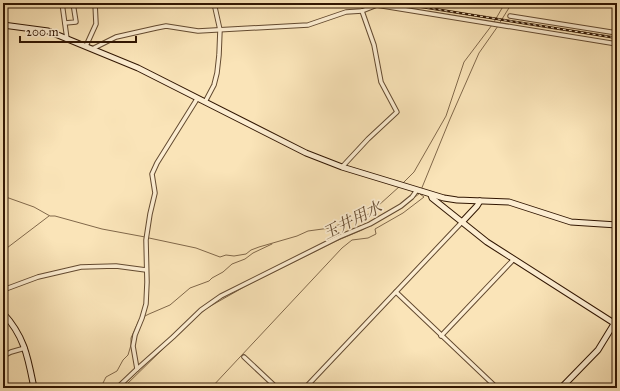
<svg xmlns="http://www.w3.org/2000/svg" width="620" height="391" viewBox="0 0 620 391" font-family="'IM FELL Great Primer','Noto Serif JP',serif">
  <rect width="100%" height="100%" fill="#fae4b8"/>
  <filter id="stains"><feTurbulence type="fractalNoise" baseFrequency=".005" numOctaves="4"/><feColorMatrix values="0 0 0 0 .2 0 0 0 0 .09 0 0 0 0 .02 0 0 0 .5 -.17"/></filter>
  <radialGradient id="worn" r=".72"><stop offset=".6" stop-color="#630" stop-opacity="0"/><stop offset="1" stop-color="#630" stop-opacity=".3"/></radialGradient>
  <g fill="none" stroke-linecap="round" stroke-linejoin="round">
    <g stroke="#81684a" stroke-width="1">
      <path d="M494 22 505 3"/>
      <path d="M499 24 512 3"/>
      <path d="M402 184 414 172 446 116 464 62 492 25"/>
      <path d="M421 190 450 119 479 53 498 26"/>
      <path d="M3 196 34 207 50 216H55L102 229 145 237"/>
      <path d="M410 201 420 193"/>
      <path d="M149 238 196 248 220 257 226 255 234 256 246 254 251 250 259 247 297 236 308 231 330 228 369 214 400 186"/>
      <path d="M3 251 49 216"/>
      <path d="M143 317 149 314 170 305 190 288 209 281 212 278 223 272 232 264 245 259 253 253 272 244"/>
      <path d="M196 317 207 308 244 287 336 241 362 230 400 209"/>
      <path d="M103 388V383L106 377 117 371 123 360 128 355 131 345V338L139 320 141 319"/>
      <path d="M123 388 167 345"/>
      <path d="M211 388 342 248 352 240 368 238 376 234 375 229 403 213 424 197 420 194"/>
    </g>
    <defs>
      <g id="street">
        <path d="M62 3 67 39"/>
        <path d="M364 3 617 44"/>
        <path d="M510 16 617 33"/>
        <path d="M65 23 76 22 73 3"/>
        <path d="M86 46 96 24 95 3"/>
        <path d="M92 49 116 37 156 28 166 26 198 31 308 25 346 12 362 11 377 5V3"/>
        <path d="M205 102 214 85 217 73 219 55 220 30 214 3"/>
        <path d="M342 167 368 139 397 112 381 82 374 45 362 11"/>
        <path d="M3 290 38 277 81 267 116 266 146 270"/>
        <path d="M396 292 497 388"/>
        <path d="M441 336 513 260"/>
        <path d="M3 356 11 352 25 348"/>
        <path d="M244 357 277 388"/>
        <path d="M137 369 173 337 201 310 221 296 339 237 370 224 401 206 412 197 417 190"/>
        <path d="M117 388 137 369 133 346 135 335 142 318 146 304 147 282 146 240 150 214 155 193 152 174 157 163 197 99"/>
        <path d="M305 388 462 222"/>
      </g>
      <g id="secondary">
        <path d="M3 25 48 31 138 68 306 153 342 167 444 198 457 200 509 202 571 222 617 225"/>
        <path d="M431 195 432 198 487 242 617 325"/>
        <path d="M462 222 477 206 480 201"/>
        <path d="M3 313C25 337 28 358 34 388"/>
        <path d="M561 388 598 350 617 319"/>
      </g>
    </defs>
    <use href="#street" stroke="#634a30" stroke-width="5.5"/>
    <use href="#secondary" stroke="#311602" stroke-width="7"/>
    <use href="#street" stroke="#fcedd1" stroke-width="3.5"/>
    <use href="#secondary" stroke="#fcedd1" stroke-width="5"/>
    <defs>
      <path id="rail" d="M397 3 617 38"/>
    </defs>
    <use href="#rail" stroke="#311602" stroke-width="2.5"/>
    <use href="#rail" stroke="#fcedd1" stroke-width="1" stroke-dasharray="3" stroke-linecap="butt"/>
  </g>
  <g text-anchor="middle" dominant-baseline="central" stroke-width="3.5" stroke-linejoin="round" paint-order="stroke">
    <g font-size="16" font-style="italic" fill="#664c32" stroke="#fcedd1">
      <text transform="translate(352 220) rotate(-27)">玉井用水</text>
    </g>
  </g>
  <rect width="620" height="391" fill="none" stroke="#fae4b8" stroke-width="16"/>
  <rect x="4" y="4" width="612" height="383" fill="none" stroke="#311602" stroke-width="2"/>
  <rect x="8" y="8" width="604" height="375" fill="none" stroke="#311602"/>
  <path d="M20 36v6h116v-6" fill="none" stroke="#311602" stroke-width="2"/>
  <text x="26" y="36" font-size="12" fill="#311602" stroke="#fcedd1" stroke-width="3" paint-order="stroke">200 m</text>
  <rect width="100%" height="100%" filter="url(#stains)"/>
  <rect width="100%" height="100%" fill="url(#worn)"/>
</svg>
